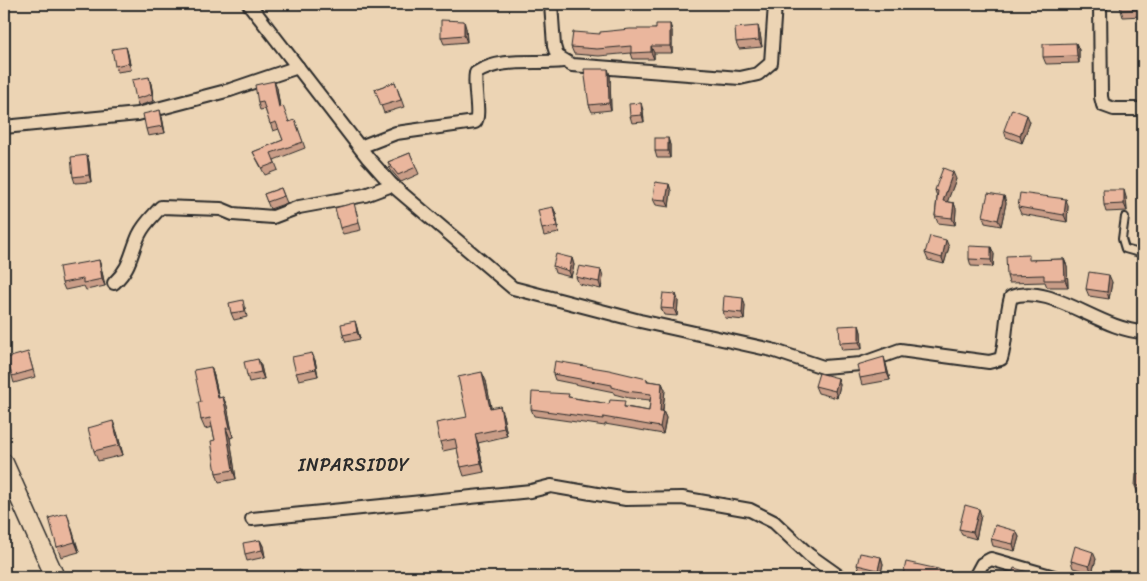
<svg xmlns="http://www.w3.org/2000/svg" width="1147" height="581" viewBox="0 0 1147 581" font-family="Sriracha,sans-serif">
  <rect width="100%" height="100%" fill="#ecd4b4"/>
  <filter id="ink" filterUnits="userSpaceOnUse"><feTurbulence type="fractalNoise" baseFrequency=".02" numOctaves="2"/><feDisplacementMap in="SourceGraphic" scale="10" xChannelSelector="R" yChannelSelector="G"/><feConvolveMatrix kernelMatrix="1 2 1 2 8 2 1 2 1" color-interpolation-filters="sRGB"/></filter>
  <g filter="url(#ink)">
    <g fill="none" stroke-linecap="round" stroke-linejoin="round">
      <defs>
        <path id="lane" d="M1125 217 1122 239 1125 249 1143 254"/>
        <g id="street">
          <path d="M249 4 368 158 392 185 513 288 640 321 772 350 823 367 861 364 900 350 989 362 1001 359C1007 339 1005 317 1011 297 1050 282 1100 330 1143 332"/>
          <path d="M551 4 554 46 557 56 572 65 740 78 758 74 771 63 775 4"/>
          <path d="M1100 4 1101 97 1103 105 1114 109H1143"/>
          <path d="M4 127 138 114 230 90 298 67"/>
          <path d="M360 147 396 133 475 122C481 115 473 86 476 73 501 57 535 64 563 61"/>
          <path d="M114 283C131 267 130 255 139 235 144 224 153 216 161 207L221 209 233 214 273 217 299 207 365 195 392 185"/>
          <path d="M252 519 531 491 551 486 626 499 682 498 750 510 774 522 809 555 840 577"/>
          <path d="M975 577 982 564 991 559 1054 577"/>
        </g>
        <path id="secondary" d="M4 463 55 577"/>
      </defs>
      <use href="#lane" stroke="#2b2b2b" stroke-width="10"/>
      <use href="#street" stroke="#2b2b2b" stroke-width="16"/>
      <use href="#secondary" stroke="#2b2b2b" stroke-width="21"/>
      <use href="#lane" stroke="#ecd4b4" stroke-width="6"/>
      <use href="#street" stroke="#ecd4b4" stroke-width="12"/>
      <use href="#secondary" stroke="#ecd4b4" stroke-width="18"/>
    </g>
    <g fill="#c99d87" stroke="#2b2b2b">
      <path d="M297 4H356L299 8Z"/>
      <path d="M1141 4 1142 16 1123 17 1121 10Z"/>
      <path d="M670 24 672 31V53H654V59H633L631 53 599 56 574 54 571 47 600 34 656 29Z"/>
      <path d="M466 28 467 42 444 44 441 37Z"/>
      <path d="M760 33 762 47 739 49 736 42Z"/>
      <path d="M1076 43 1079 50V63L1046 64 1043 57Z"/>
      <path d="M126 47 128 54 131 70 117 72 115 66Z"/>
      <path d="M608 69 610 76 611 110 592 112 589 105Z"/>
      <path d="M149 77 151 84 154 101 138 106 136 99Z"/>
      <path d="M395 82 404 107 384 113 375 89Z"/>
      <path d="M277 88 280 107 289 122 295 120 305 148 274 160 278 170 265 175 256 158 253 152 283 140 279 129 273 131 265 109 260 110 258 103Z"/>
      <path d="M643 110 644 122 632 123 630 116Z"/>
      <path d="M162 117 165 133 148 136 146 129Z"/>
      <path d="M1030 122 1022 143 1006 137 1004 130Z"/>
      <path d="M668 138 670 145V158H657L655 151Z"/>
      <path d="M410 153 419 174 401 182 390 169 388 162Z"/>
      <path d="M87 155 89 162 91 182 75 183 73 177Z"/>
      <path d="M956 179 947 202 954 203 956 209 955 225 938 223 935 216 937 197 935 190Z"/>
      <path d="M669 184 671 191 669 207 656 205 653 199Z"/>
      <path d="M281 188 287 203 270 209 264 194Z"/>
      <path d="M1004 196 1006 203 1001 226 985 223 983 216Z"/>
      <path d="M1126 197 1127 211 1106 212 1104 205Z"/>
      <path d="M1068 206 1067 222 1021 214 1018 207Z"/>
      <path d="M553 207 556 214 559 233 544 236 542 229Z"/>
      <path d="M356 210 361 230 343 234 340 228Z"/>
      <path d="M949 247 944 264 928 260 925 253Z"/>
      <path d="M994 254 993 267 971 266 969 259Z"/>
      <path d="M572 258 574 265 571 277 555 273 553 266Z"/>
      <path d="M1064 259 1067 266 1068 287H1047L1045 282 1009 283 1007 276 1031 260Z"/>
      <path d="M99 260 101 267 105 286 86 290 84 286 65 290 62 283Z"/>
      <path d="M601 270 603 277 601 289 579 284 576 277Z"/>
      <path d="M1112 282 1109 299 1089 296 1086 289Z"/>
      <path d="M676 294 678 301 677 316 664 315 661 308Z"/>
      <path d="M745 305 744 320 725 318 723 311Z"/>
      <path d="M245 307 247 317 234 320 231 313Z"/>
      <path d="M355 321 357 328 360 339 346 342 343 335Z"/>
      <path d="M859 325 861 332 862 349 842 350 840 343Z"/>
      <path d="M28 352 35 377 14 383 12 376Z"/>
      <path d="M258 359 261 366 264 379 249 382 247 375Z"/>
      <path d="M315 360 318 376 299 380 296 373Z"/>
      <path d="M886 364 890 380 862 385 860 378Z"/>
      <path d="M211 367 214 376 219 398 223 397 227 406 233 437 230 438 236 479 219 482 216 473 215 440 212 427 205 429 201 420V402Z"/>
      <path d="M553 374 647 379 648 381 662 383 665 390 663 411 666 418 663 434 605 424V426L534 416 531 409 569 397 649 411 650 400 629 398 614 394V392L555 380Z"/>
      <path d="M838 378 840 385 837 398 818 393 815 386Z"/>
      <path d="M486 381 491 408 503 415 507 436 478 443 484 472 464 476 461 467 457 448 443 451 440 442 467 417Z"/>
      <path d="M117 432 123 455 98 461 94 451Z"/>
      <path d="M1143 474V493H1138L1135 486Z"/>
      <path d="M981 515 976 539 962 535 959 529Z"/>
      <path d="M70 523 79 552 61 557 57 547Z"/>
      <path d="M1016 531 1019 537 1015 551 993 546 991 539Z"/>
      <path d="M260 540 263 546 265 557 247 561 245 554Z"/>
      <path d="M881 557 883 564 880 577 860 572 857 565Z"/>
      <path d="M1096 559 1092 573 1073 568 1071 561Z"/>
      <path d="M903 575 954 577H904Z"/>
    </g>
    <g fill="#a47f6e" stroke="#2b2b2b">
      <path d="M1139 4H1141L1142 16 1140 9Z"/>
      <path d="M464 21 466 28 467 42 464 35Z"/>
      <path d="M670 24 672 31V53L670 46Z"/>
      <path d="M758 26 760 33 762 47 759 40Z"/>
      <path d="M1076 43 1079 50V63L1077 56Z"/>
      <path d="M651 46 654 53V59L651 52Z"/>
      <path d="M126 47 128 54 131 70 129 63Z"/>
      <path d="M608 69 610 76 611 110 609 103Z"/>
      <path d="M149 77 151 84 154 101 152 94Z"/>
      <path d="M274 81 277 88 281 115 279 108Z"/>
      <path d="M641 103 643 110 644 122 642 115Z"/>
      <path d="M160 110 162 117 165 133 163 126Z"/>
      <path d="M1027 115 1030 122 1022 143 1020 136Z"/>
      <path d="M668 138 670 145V158L668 151Z"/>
      <path d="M87 155 89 162 91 182 89 175Z"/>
      <path d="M953 172 956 179 945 208 943 201Z"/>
      <path d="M669 184 671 191 669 207 666 200Z"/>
      <path d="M1124 190 1126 197 1127 211 1124 204Z"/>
      <path d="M1004 196 1006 203 1001 226 998 220Z"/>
      <path d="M1066 199 1068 206 1067 222 1064 215Z"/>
      <path d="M954 203 956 209 955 225 952 218Z"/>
      <path d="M553 207 556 214 559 233 557 226Z"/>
      <path d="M946 240 949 247 944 264 942 258Z"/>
      <path d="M991 247 994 254 993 267 991 260Z"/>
      <path d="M572 258 574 265 571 277 569 271Z"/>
      <path d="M1064 259 1067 266 1068 287 1065 280Z"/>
      <path d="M99 260 101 267 105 286 102 279Z"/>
      <path d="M601 270 603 277 601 289 599 282Z"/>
      <path d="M1109 275 1112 282 1109 299 1107 292Z"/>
      <path d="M676 294 678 301 677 316 674 309Z"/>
      <path d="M743 298 745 305 744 320 742 313Z"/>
      <path d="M355 321 357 328 360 339 357 332Z"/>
      <path d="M859 325 861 332 862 349 859 342Z"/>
      <path d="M312 353 315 360 318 376 316 369Z"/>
      <path d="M884 357 886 364 890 380 887 373Z"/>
      <path d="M258 359 261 366 264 379 261 372Z"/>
      <path d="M211 367 214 376 221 407 218 398Z"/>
      <path d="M482 372 486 381 493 417 490 408Z"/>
      <path d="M838 378 840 385 837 398 835 391Z"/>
      <path d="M662 383 665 390 662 417 663 411 666 418 663 434 660 427V411Z"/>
      <path d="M223 397 227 406 233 437 230 428Z"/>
      <path d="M500 406 503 415 507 436 504 428Z"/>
      <path d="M113 421 117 432 123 455 119 445Z"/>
      <path d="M226 428 230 438 236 479 233 470Z"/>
      <path d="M475 434 478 443 484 472 481 463Z"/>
      <path d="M979 509 981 515 976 539 973 532Z"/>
      <path d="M67 513 70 523 79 552 75 542Z"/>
      <path d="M1016 531 1019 537 1015 551 1013 544Z"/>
      <path d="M260 540 263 546 265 557 262 550Z"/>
      <path d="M1093 552 1096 559 1092 573 1089 566Z"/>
      <path d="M881 557 883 564 880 577 878 570Z"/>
    </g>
    <g fill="#eab69d" stroke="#2b2b2b">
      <path d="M1120 4H1139L1140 9 1121 10Z"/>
      <path d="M441 20 464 21V35L441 37Z"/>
      <path d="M656 24H670V46H651V52L631 53V46L597 49 571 47 573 32 600 34V32L630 29H656Z"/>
      <path d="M758 26 759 40 736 42 735 28Z"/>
      <path d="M1076 43 1077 56 1043 57V44Z"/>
      <path d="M126 47 129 63 115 66 112 49Z"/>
      <path d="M584 69H608L609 103 589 105Z"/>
      <path d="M149 77 152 94 136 99 132 80Z"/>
      <path d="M274 81 279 108 283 106 289 122 295 120 303 142 271 153 275 163 262 168 253 152 283 140 276 122 270 124 263 102 258 103 255 85Z"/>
      <path d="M395 82 401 100 381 106 375 89Z"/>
      <path d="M641 103 642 115 630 116 629 104Z"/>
      <path d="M1012 109 1027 115 1020 136 1004 130Z"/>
      <path d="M160 110 163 126 146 129 143 114Z"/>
      <rect x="655" y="138" width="13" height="13"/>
      <path d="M410 153 416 167 398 175 388 162Z"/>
      <path d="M87 155 89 175 73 177 71 157Z"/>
      <path d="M943 168 953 172 943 201 954 203 952 218 935 216 938 191 935 190Z"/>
      <path d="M655 182 669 184 666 200 653 199Z"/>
      <path d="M281 188 284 196 267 202 264 194Z"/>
      <path d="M1103 190H1124V204L1104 205Z"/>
      <path d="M988 193 1004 196 998 220 983 216Z"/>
      <path d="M1020 193 1066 199 1064 215 1018 207Z"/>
      <path d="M354 203 359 223 340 228 335 208Z"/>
      <path d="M553 207 557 226 542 229 538 210Z"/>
      <path d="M930 236 946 240 942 258 925 253Z"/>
      <path d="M969 246 991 247V260L969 259Z"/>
      <path d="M556 254 572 258 569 271 553 266Z"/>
      <path d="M1029 255V260L1064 259 1065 280H1044V275L1007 276 1006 256Z"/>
      <path d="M99 260 102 279 83 283V279L62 283 59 267Z"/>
      <path d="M579 266 601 270 599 282 576 277Z"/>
      <path d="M1089 272 1109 275 1107 292 1086 289Z"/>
      <path d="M663 293 676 294 674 309 661 308Z"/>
      <path d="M724 296 743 298 742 313 723 311Z"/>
      <path d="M243 300 245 311 231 313 229 303Z"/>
      <path d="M355 321 357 332 343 335 341 324Z"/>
      <path d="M859 325V342L840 343 839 326Z"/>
      <path d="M28 352 33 370 12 376 7 358Z"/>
      <path d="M312 353 316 369 296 373 292 357Z"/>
      <path d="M884 357 887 373 860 378 857 365Z"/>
      <path d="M258 359 261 372 247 375 244 362Z"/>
      <path d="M555 361 609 370 647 379V381L662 383 660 411H663L660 427 603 417V419L531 409 532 392 569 394 568 397 609 404 610 400 625 401 624 407 649 411 651 394 626 391 612 387V385L553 374Z"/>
      <path d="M211 367 218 398 223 397 230 428H226L233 470 216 473 211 441 215 440 210 418 201 420 198 402H201L194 370Z"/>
      <path d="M482 372 490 408 500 406 504 428 475 434 481 463 461 467 455 439 440 442 436 423 467 417 458 377Z"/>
      <path d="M819 373 838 378 835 391 815 386Z"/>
      <path d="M113 421 119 445 94 451 88 428Z"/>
      <path d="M1136 474H1143V486H1135Z"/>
      <path d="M965 505 979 509 973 532 959 529Z"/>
      <path d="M67 513 75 542 57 547 49 518Z"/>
      <path d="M995 525 1016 531 1013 544 991 539Z"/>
      <path d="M260 540 262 550 245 554 243 543Z"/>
      <path d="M1075 546 1093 552 1089 566 1071 561Z"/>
      <path d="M860 553 881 557 878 570 857 565Z"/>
      <path d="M906 562 938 569 954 577H913L903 575Z"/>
      <path d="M1014 568 1028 572 1026 577H1011Z"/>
      <path d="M300 570 301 577H262L273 574 274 576Z"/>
    </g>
  </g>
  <g text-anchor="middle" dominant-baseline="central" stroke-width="4" stroke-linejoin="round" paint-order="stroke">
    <g font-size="18" letter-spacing="1" fill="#2b2b2b" stroke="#ecd4b4">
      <text x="354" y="465">INPARSIDDY</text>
    </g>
  </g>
  <rect width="1147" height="581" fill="none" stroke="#ecd4b4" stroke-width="20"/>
  <rect x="10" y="10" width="1127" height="561" fill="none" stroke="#2b2b2b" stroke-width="2" filter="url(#ink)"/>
</svg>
